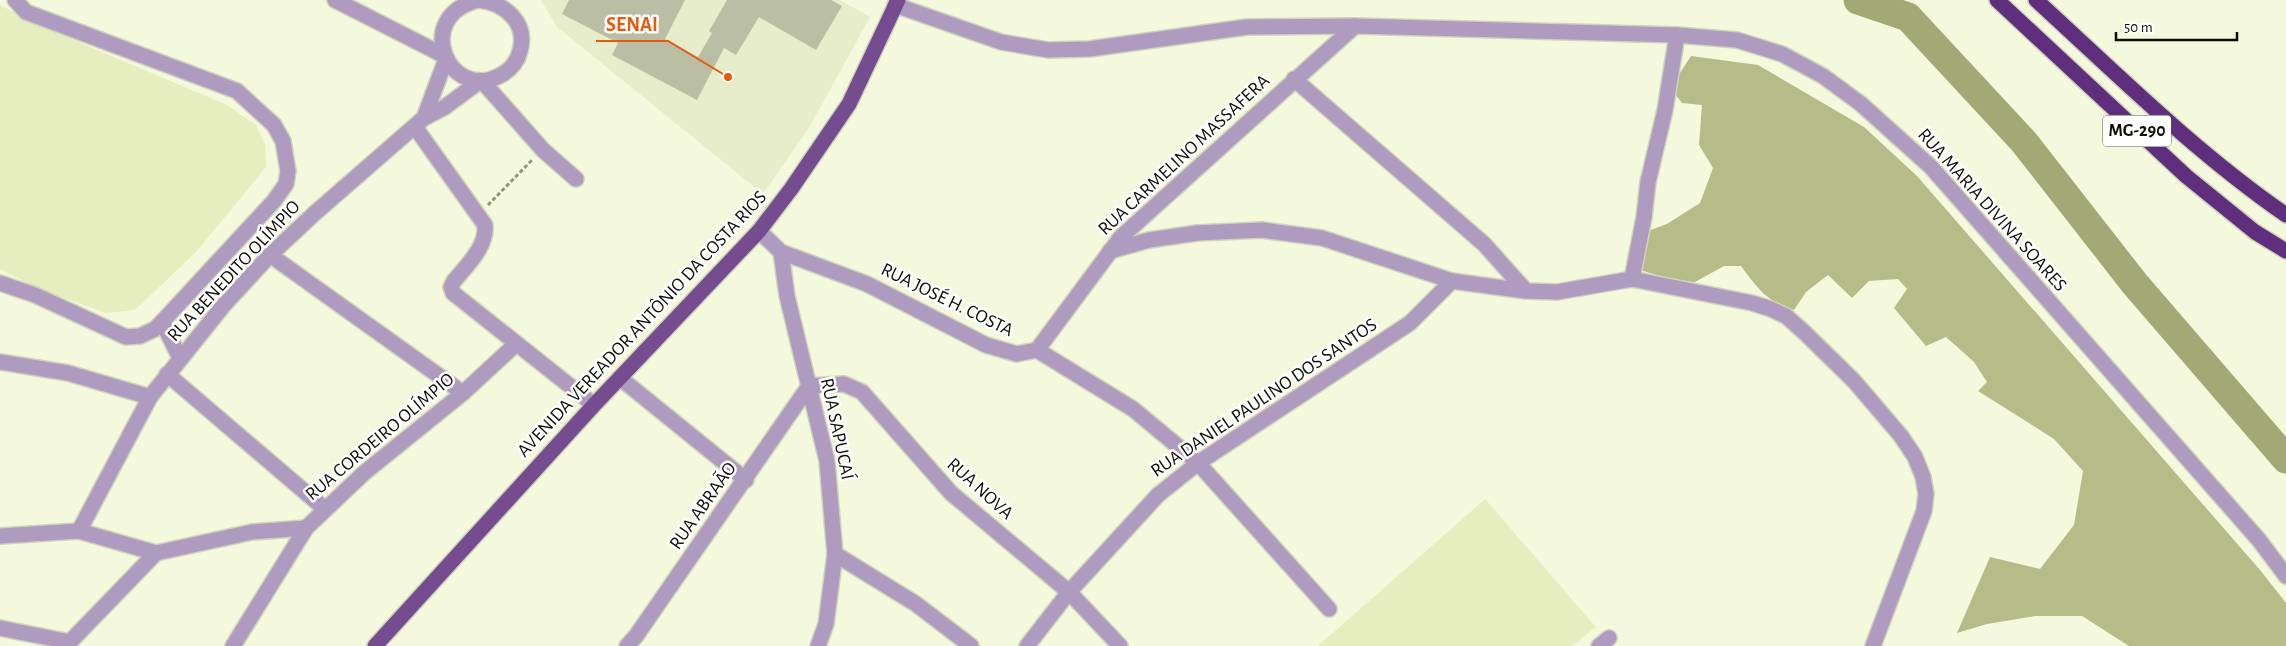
<svg xmlns="http://www.w3.org/2000/svg" width="2286" height="646" viewBox="0 0 2286 646" font-family="'Alegreya Sans',sans-serif">
  <rect width="100%" height="100%" fill="#f4f9dd"/>
  <path fill="#e7ecca" d="M541 0H840L870 17 810 126 763 194 557 27Z"/>
  <g fill="#e6edbf">
    <path d="M0 5 43 27 227 105 256 125 265 144 266 167 196 252 135 310 105 313 35 287 0 269Z"/>
    <path d="M1485 499 1596 627 1572 646H1318Z"/>
  </g>
  <path fill="#b5bc87" d="M1691 56 1758 65 1864 127 1917 176 2260 570 2286 603V646H2129L2082 616H2035L1987 624 1957 633 1990 557 2040 569 2074 525 2083 471 2054 439 1978 391 1987 382 1974 362 1946 337 1926 346 1894 308 1907 289 1898 279 1869 281 1852 298 1828 275 1806 292 1794 310C1767 302 1757 288 1741 266H1724L1695 282 1679 281 1636 269 1645 232 1667 224 1700 203 1713 168 1699 145 1702 105 1682 103 1675 94 1678 76Z"/>
  <g fill="none" stroke-linecap="round" stroke-linejoin="round">
    <path stroke="#a2a975" stroke-width="29" d="M1858 0 1908 17 2024 142 2135 284 2286 459"/>
  </g>
  <path fill="#babea4" d="M569 0H685L665 39 698 57 712 33 709 31 727 0H831L842 6 816 50 759 17 736 55 724 48 697 100 612 55 618 43 562 14Z"/>
  <g fill="none" stroke-linecap="round" stroke-linejoin="round">
    <defs>
      <g id="minor">
        <path d="M335 0 445 56"/>
        <path d="M479 0C411 16 449 102 499 76 509 71 517 63 520 51 528 23 505 3 479 0"/>
        <path d="M895 5 1001 42 1048 50 1089 49 1247 27 1355 26 1677 35 1737 40 1782 54 1823 76 1861 104 1931 167 2259 540 2286 576"/>
        <path d="M1294 79 1484 244 1526 291"/>
        <path d="M482 81 543 150 576 179"/>
        <path d="M424 118 446 59"/>
        <path d="M415 127 485 225C487 247 467 265 454 281L451 287 453 293 594 405"/>
        <path d="M759 231 781 252 787 296 827 461 835 554 826 624 818 646"/>
        <path d="M1110 251 1149 240 1197 233 1262 230 1322 238 1452 281 1526 291 1557 292 1632 279 1752 303 1771 309 1786 316 1805 333 1854 381 1901 436 1915 457 1923 477 1926 494 1924 511 1873 646"/>
        <path d="M781 252 867 284 986 345 1017 354 1037 350 1133 409 1198 463 1329 609"/>
        <path d="M270 255 463 393"/>
        <path d="M1632 279 1644 217 1648 182 1665 110 1677 35"/>
        <path d="M0 283 35 295 126 337 140 336 155 329 162 322 274 201 286 184 288 171 283 141 274 125 237 91 26 12 15 0"/>
        <path d="M162 322 180 358"/>
        <path d="M1037 350 1121 237 1355 26"/>
        <path d="M0 362 68 373 150 397"/>
        <path d="M167 374 325 509"/>
        <path d="M620 378 746 480"/>
        <path d="M79 531 150 397 223 306 270 255 315 213 424 118 445 107 480 81"/>
        <path d="M0 536 79 531 156 553 252 532 306 528"/>
        <path d="M835 554 916 604 971 646"/>
        <path d="M0 628 70 642"/>
        <path d="M66 646 156 553"/>
        <path d="M233 646 306 528 364 473 463 393 516 344"/>
        <path d="M627 646 636 636 809 386 844 384 862 392 951 493 1069 592 1120 646"/>
        <path d="M1027 646 1069 592 1158 495 1198 463 1410 323 1452 281"/>
        <path d="M1599 646 1609 638"/>
      </g>
      <path id="major" d="M375 646 594 405 759 231 791 189 849 104 898 0"/>
      <g id="highway">
        <path d="M1997 0 2186 176 2255 232 2286 251"/>
        <path d="M2036 0C2117 74 2195 152 2286 215"/>
      </g>
    </defs>
    <use href="#minor" stroke="#cfd3bb" stroke-width="18"/>
    <use href="#major" stroke="#cfd3bb" stroke-width="18"/>
    <use href="#highway" stroke="#cfd3bb" stroke-width="18"/>
    <path stroke="#909480" stroke-width="3" stroke-dasharray="4 2.5" stroke-linecap="butt" d="M488 205 533 159"/>
    <use href="#minor" stroke="#af9ac0" stroke-width="15"/>
    <use href="#major" stroke="#744c8f" stroke-width="15"/>
    <use href="#highway" stroke="#5f2f7d" stroke-width="15"/>
  </g>
  <g text-anchor="middle" dominant-baseline="central" stroke-width="5" stroke-linejoin="round" paint-order="stroke">
    <rect fill="#fff" stroke="#565651" stroke-width="1" x="2103" y="115.5" width="68" height="31" rx="4"/>
    <g font-size="18" font-weight="bold" fill="#0d0e06">
      <text x="2137" y="131">MG-290</text>
    </g>
    <g font-size="19" fill="#0d0e06" stroke="#fff">
      <text transform="translate(1184 155) rotate(-43)">RUA CARMELINO MASSAFERA</text>
      <text transform="translate(1992 210) rotate(48)">RUA MARIA DIVINA SOARES</text>
      <text transform="translate(234 271) rotate(-47)">RUA BENEDITO OLÍMPIO</text>
      <text transform="translate(947 300) rotate(26)">RUA JOSÉ H. COSTA</text>
      <text transform="translate(642 324) rotate(-47)">AVENIDA VEREADOR ANTÔNIO DA COSTA RIOS</text>
      <text transform="translate(1264 398) rotate(-34)">RUA DANIEL PAULINO DOS SANTOS</text>
      <text transform="translate(837 429) rotate(78)">RUA SAPUCAÍ</text>
      <text transform="translate(380 437) rotate(-40)">RUA CORDEIRO OLÍMPIO</text>
      <text transform="translate(980 489) rotate(42)">RUA NOVA</text>
      <text transform="translate(703 506) rotate(-55)">RUA ABRAÃO</text>
    </g>
  </g>
  <path fill="none" stroke="#e8590c" stroke-width="2" d="M728 77L668 41H596"/>
  <circle fill="#e8590c" stroke="#fff" stroke-width="2" cx="728" cy="77" r="5"/>
  <g font-size="20" text-anchor="middle" font-weight="bold" fill="#e8590c" stroke="#fff" stroke-width="5" stroke-linejoin="round" paint-order="stroke">
    <text x="632" y="31">SENAI</text>
  </g>
  <path d="M2116 32v8h121v-8" fill="none" stroke="#0d0e06" stroke-width="2.5"/>
  <text x="2124" y="32" font-size="15" fill="#0d0e06" stroke="#ffffff" stroke-width="4" paint-order="stroke">50 m</text>
</svg>
